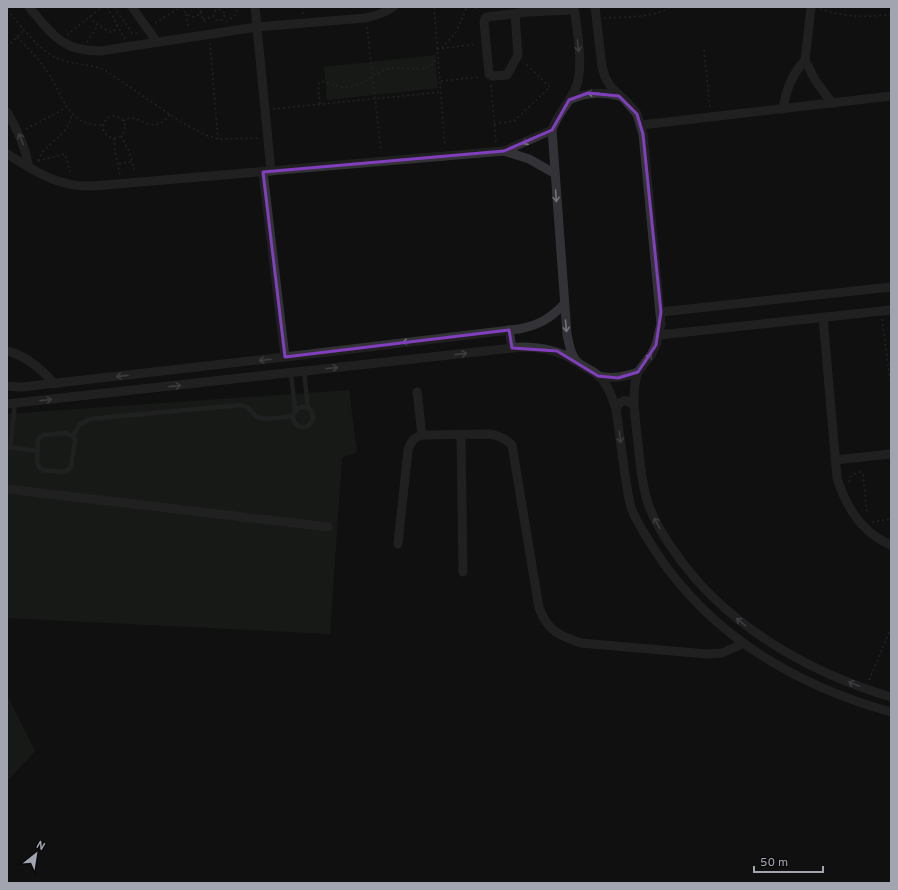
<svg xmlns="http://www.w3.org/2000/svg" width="898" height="890" viewBox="0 0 898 890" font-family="Overpass,sans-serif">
  <rect width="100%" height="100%" fill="#101011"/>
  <g fill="#1f2520">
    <path d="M435 55 438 88 327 100 324 67Z"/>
    <path d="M349 390 357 452 342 458 330 634 7 618V414Z"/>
    <path d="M7 695 35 751 7 781Z"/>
  </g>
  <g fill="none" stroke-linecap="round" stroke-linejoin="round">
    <g stroke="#393a3e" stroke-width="1.5" stroke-dasharray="2 3" stroke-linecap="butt">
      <path d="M107 7 125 39"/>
      <path d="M114 7 132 33H136L140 32"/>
      <path d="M182 7 186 14 194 17 198 15 205 7"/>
      <path d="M198 7 203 19 207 25"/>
      <path d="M302 7 303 14"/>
      <path d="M434 7 445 147"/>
      <path d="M475 7 479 11"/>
      <path d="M820 9C844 17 867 18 891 14"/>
      <circle cx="219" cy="15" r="5.5"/>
      <path d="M7 10C24 28 38 52 62 60 76 65 91 64 105 70L181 122 205 135 218 139 260 138"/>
      <path d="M186 14 189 28"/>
      <path d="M90 16 95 23 109 32 115 30 117 25"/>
      <path d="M604 18C623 17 655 18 670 7"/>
      <path d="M203 19 214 17"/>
      <path d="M226 22 235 15 239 7"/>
      <path d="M155 23 181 7"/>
      <path d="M367 27 381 152"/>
      <path d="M67 35 102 7"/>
      <path d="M17 37C27 47 38 58 46 70 63 93 66 126 102 125"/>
      <path d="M87 42 98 25"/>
      <path d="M210 43 218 139"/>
      <path d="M7 47 24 30"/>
      <path d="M442 48 456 32 467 7"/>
      <path d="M437 49 477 44"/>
      <path d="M704 50 710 108"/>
      <path d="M441 81 481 77"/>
      <path d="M491 85 496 143"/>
      <path d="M320 104 318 85 321 81C331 83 338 88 348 87 363 85 374 73 388 69 407 65 423 77 438 58"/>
      <path d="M273 109 441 92"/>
      <circle cx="114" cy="127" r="11"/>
      <path d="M123 121C138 109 152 140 170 114"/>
      <path d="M494 124 514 121 550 87 525 63"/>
      <path d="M26 129 66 108"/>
      <path d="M121 136 129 151 135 173"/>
      <path d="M114 138 115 151 120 175"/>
      <path d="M38 161C46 140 68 138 72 114"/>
      <path d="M38 161 65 154 71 175"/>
      <path d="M119 164 133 161"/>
      <path d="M882 319 891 387"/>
      <path d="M849 482 852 475 860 472 863 475 867 515"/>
      <path d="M872 522 891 519"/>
      <path d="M869 680 891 628"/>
    </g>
    <g stroke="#333337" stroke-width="4.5">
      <path d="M304 371 308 408"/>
      <path d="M291 373 295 409"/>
      <circle cx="303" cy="417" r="10"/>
      <path d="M66 433 73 436 75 440 71 467 65 472 43 470 40 468 37 462 38 439 44 435Z"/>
      <path d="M73 436 79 425 90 419 240 405C250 406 250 413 258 417 265 421 284 417 293 416"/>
      <path d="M7 447 37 451"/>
      <path d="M10 448 15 403"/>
    </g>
    <g stroke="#333337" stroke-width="9">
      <path d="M29 7C52 34 61 51 100 51L257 27 365 18C375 16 385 13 393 7"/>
      <path d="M132 7 157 42"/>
      <path d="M255 7 271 171"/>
      <path d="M574 7C577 29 584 67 576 87 570 103 557 114 552 130L567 334C569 344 571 358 580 364 586 368 593 371 599 376 608 385 612 397 616 409 619 431 622 453 625 475 627 486 628 499 632 510 638 525 648 539 656 552 712 637 795 685 891 712"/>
      <path d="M595 7 602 66 605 77 611 87 626 101 637 114 643 134 661 324 656 345 651 355 638 372 635 383 634 395C634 411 636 427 638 443 640 464 642 486 649 506 655 522 664 537 674 551 724 624 807 672 891 697"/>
      <path d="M811 7 805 60 815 80 832 103"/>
      <path d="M515 14 518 55 507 75 492 76 489 74 484 22 485 18 487 17 527 12 574 10"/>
      <path d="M569 100C586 92 601 91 619 96"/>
      <path d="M783 109C786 89 792 75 805 60"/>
      <path d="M7 112C18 130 25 147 29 167"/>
      <path d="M641 125 891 96"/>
      <path d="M504 151 529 159 554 173"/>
      <path d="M7 154C26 165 44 178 65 183 78 187 92 186 105 185L504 151 552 130"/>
      <path d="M263 172 285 357"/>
      <path d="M661 312 891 287"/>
      <path d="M823 317 837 478C846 507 862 533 891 545"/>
      <path d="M509 330 512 348"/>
      <path d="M659 335 891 310"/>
      <path d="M7 351C26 355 42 370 55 384"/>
      <path d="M598 376C613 379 624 377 638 372"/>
      <path d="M7 386 22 387 285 357 519 329C539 325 550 319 564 304"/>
      <path d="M417 392 422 435"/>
      <path d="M7 404 521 347C541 347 559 350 575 361"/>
      <path d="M616 409C620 399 628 398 634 406"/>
      <path d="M461 434 463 572"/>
      <path d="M835 460 891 454"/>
      <path d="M7 489 328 527"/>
      <path d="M398 544 408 450C411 442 414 437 422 435L490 434C499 436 505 438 512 445L539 608C548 631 558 635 581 643L707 654 722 653 742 644"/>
    </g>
  </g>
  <defs><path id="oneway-shaft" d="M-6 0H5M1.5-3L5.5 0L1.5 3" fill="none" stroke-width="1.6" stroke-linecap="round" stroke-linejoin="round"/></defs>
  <g stroke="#70727a">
    <use href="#oneway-shaft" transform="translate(578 46) rotate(84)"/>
    <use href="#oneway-shaft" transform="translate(593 93) rotate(176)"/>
    <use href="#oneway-shaft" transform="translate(21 139) rotate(-113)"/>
    <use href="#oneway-shaft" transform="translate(528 141) rotate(154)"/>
    <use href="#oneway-shaft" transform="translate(556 196) rotate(86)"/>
    <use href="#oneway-shaft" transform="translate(566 326) rotate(85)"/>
    <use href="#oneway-shaft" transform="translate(408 342) rotate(173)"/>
    <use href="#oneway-shaft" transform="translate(461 354) rotate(-6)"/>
    <use href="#oneway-shaft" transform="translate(648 359) rotate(-54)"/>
    <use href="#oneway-shaft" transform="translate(265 360) rotate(173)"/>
    <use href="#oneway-shaft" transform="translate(332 368) rotate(-6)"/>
    <use href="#oneway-shaft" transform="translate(122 376) rotate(173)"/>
    <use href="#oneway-shaft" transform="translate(175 386) rotate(-6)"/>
    <use href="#oneway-shaft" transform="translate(46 400) rotate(-6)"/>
    <use href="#oneway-shaft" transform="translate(620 437) rotate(83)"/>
    <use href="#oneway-shaft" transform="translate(657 523) rotate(-118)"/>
    <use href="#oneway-shaft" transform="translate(741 622) rotate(-141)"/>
    <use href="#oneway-shaft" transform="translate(854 684) rotate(-159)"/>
  </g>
  <path d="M0 0H898V890H0ZM588 93 619 96 637 114 643 134 661 312 656 345 638 372 618 378 598 376 557 351 512 348 509 330 285 357 263 172 504 151 552 130 569 100Z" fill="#101011" fill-opacity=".55" fill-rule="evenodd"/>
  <path fill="none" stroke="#813ebd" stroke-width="3" stroke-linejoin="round" d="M588 93 619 96 637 114 643 134 661 312 656 345 638 372 618 378 598 376 557 351 512 348 509 330 285 357 263 172 504 151 552 130 569 100Z"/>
  <rect width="898" height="890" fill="none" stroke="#a2a5b0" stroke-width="16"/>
  <g transform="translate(36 854) rotate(30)" stroke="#0b0b0c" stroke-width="3" paint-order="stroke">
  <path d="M0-3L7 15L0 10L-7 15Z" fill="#a2a5b0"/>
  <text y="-6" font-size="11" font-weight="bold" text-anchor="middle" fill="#a2a5b0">N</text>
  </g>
  <path d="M754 866v6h69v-6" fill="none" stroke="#a2a5b0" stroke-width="2"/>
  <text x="760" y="866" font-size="12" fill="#a2a5b0" stroke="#0b0b0c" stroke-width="3" paint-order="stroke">50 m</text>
</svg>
